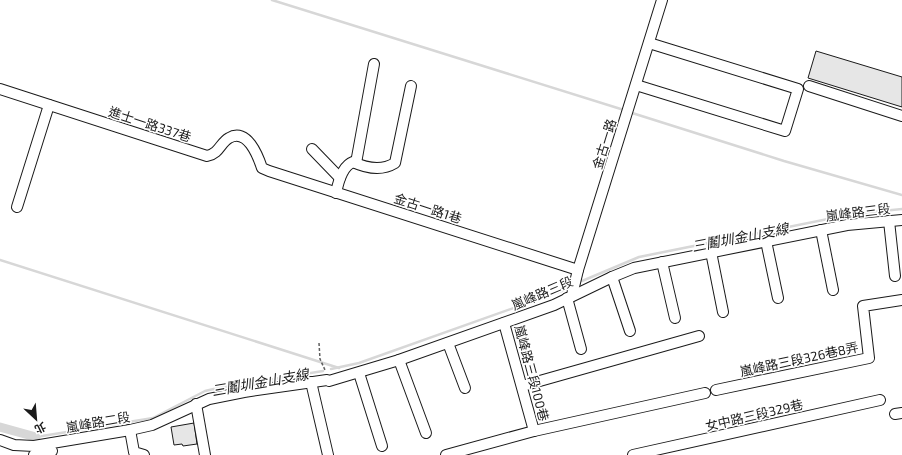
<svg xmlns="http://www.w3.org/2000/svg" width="902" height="455" viewBox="0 0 902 455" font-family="'Exo 2','Noto Sans TC',sans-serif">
  <rect width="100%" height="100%" fill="#fff"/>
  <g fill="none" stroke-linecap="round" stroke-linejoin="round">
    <g stroke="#d7d7d7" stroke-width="2.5">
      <path d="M272 0 624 110"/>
      <path d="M629 112 784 161 902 195"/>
      <path d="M0 260 339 368"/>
      <path d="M582 281 639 257 853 214 902 209"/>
      <path d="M331 369 359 363 567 289"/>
      <path d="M36 437 153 418 205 391 218 388 323 371"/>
    </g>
    <path stroke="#d7d7d7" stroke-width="9" d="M0 427 36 437"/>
  </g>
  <g fill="#e6e6e6" stroke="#1a1a1a">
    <path d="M816 51 902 77V107L808 78Z"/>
    <path d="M194 423 197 444 183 446 182 444 174 445 171 427Z"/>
  </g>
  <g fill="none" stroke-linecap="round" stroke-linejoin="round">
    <defs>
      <g id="minor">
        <path d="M636 85 785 131 798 89 649 43"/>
        <path d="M809 86 902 116"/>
        <path d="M0 89 207 156C220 153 220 143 229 138 247 127 258 156 262 168L269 171 578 270"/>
        <path d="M312 149 340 178"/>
        <path d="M356 163 374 64"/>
        <path d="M336 193C338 183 342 166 353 162 366 168 382 171 395 163L411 86"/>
        <path d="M17 207 49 105"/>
        <path d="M889 221 895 276"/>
        <path d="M821 230 833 290"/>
        <path d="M766 241 778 298"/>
        <path d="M711 252 723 312"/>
        <path d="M662 262 675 318"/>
        <path d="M612 277 630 331"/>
        <path d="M572 295 578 270 662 0"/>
        <path d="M567 298 581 349"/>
        <path d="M504 323 534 431"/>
        <path d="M448 343 465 388"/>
        <path d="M399 360 426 433"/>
        <path d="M359 373 382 446"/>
        <path d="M311 382 328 455"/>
        <path d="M522 386 699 336"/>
        <path d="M716 390 869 358 863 306 902 300"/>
        <path d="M196 404 205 455"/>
        <path d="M895 414 902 413"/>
        <path d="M130 430 134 452 144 455"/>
        <path d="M0 440 14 445 34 446 130 430 152 425 209 399 244 392 327 380 329 381 399 360 554 305 612 277 634 268 847 225 902 220"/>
        <path d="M34 455 52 451"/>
        <path d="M446 455 534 431 705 393"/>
        <path d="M633 455 880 400"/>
      </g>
    </defs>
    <use href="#minor" stroke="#1a1a1a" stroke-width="12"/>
    <path stroke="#5f5f5f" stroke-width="1.5" stroke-dasharray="3 2" stroke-linecap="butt" d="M319 343 320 359 325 370"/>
    <use href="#minor" stroke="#fff" stroke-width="10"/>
  </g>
  <g text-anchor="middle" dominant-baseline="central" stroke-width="3" stroke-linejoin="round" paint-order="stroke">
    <g font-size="13" fill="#1a1a1a" stroke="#fff">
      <text transform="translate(150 124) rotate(18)">進士一路337巷</text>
      <text transform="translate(604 144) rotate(-73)">金古一路</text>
      <text transform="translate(428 208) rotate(18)">金古一路1巷</text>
      <text transform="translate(858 212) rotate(-7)">嵐峰路三段</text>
      <text transform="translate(542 293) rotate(-23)">嵐峰路三段</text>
      <text transform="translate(799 359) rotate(-12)">嵐峰路三段326巷8弄</text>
      <text transform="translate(532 373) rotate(75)">嵐峰路三段100巷</text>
      <text transform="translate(754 415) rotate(-13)">女中路三段329巷</text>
      <text transform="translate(98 422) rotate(-10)">嵐峰路二段</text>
    </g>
    <g font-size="14" font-style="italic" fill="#1a1a1a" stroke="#fff">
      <text transform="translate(740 237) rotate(-11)">三鬮圳金山支線</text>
      <text transform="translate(260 382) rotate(-10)">三鬮圳金山支線</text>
    </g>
  </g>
  <g transform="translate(36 419) rotate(154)" stroke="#ffffff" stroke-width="3" paint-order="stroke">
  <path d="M0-3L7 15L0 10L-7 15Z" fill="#1a1a1a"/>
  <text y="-6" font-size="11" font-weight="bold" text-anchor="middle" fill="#1a1a1a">北</text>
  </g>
</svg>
